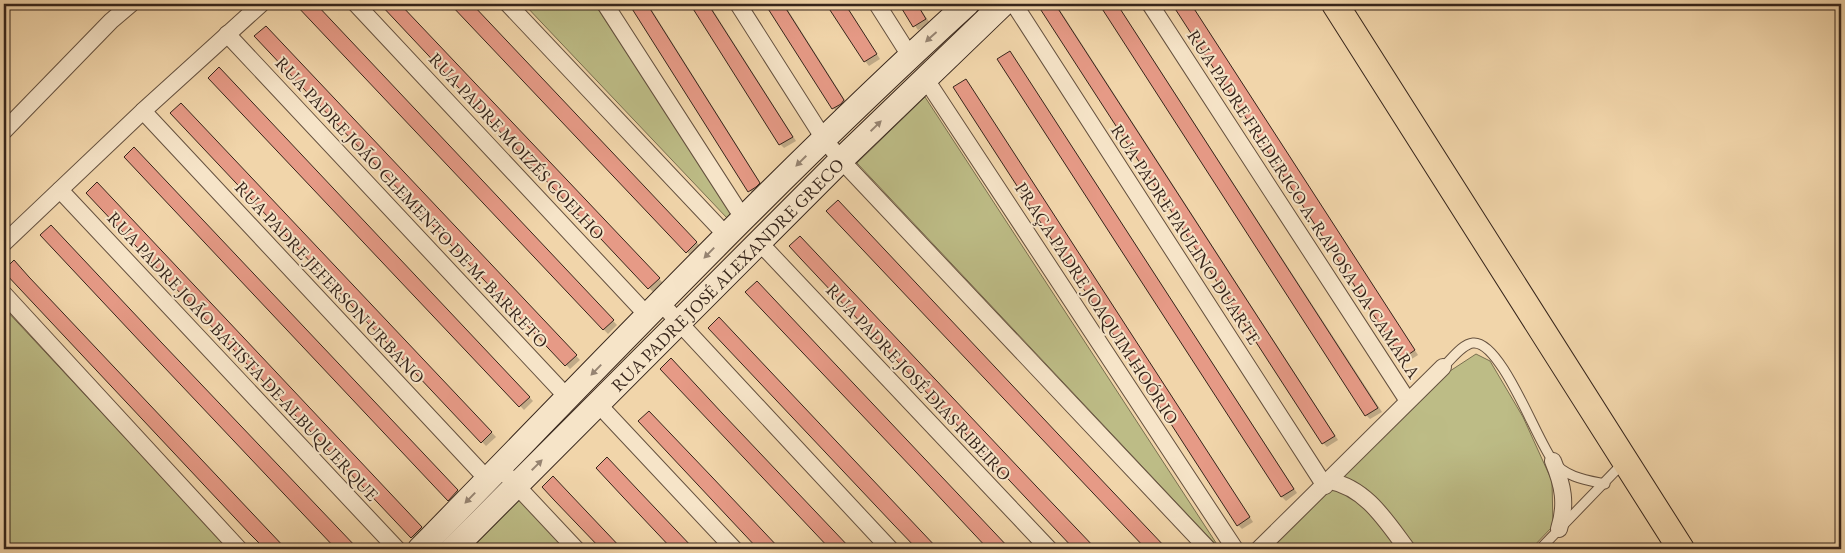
<svg xmlns="http://www.w3.org/2000/svg" width="1845" height="553" viewBox="0 0 1845 553" font-family="'EB Garamond',serif">
  <rect width="100%" height="100%" fill="#f1d5aa"/>
  <filter id="stains"><feTurbulence type="fractalNoise" baseFrequency=".004" numOctaves="4"/><feColorMatrix values="0 0 0 0 .2 0 0 0 0 .09 0 0 0 0 .02 0 0 0 .5 -.17"/></filter>
  <radialGradient id="worn" r=".72"><stop offset=".6" stop-color="#630" stop-opacity="0"/><stop offset="1" stop-color="#630" stop-opacity=".3"/></radialGradient>
  <g fill="#bdbc86" stroke="#7a7050">
    <path d="M524 4H595L731 213 727 218Z"/>
    <path d="M925 97 1220 549 857 163Z"/>
    <path d="M4 308 229 549H4Z"/>
    <path d="M1476 354 1490 361 1523 417 1552 481 1553 526 1531 549H1271L1450 371Z"/>
    <path d="M520 499 566 549H468Z"/>
  </g>
  <g fill="#0003">
    <path d="M296 4H315L617 325 608 334Z"/>
    <path d="M381 4H399L663 283 653 292Z"/>
    <path d="M452 4H470L701 247 691 256Z"/>
    <path d="M630 4H648L763 187 753 195Z"/>
    <path d="M692 4H709L796 141 784 148 780 144Z"/>
    <path d="M767 4H784L848 105 837 113Z"/>
    <path d="M828 4H845L880 59 869 66 865 61Z"/>
    <path d="M900 4H917L930 23 918 30Z"/>
    <path d="M1044 4H1056L1338 440 1327 447 1323 443 1040 6Z"/>
    <path d="M1100 4H1117L1382 412 1370 419 1366 415Z"/>
    <path d="M1174 4H1191L1418 355 1407 362 1403 358Z"/>
    <path d="M266 28 580 360 570 369 256 37Z"/>
    <path d="M1010 52 1297 493 1286 501 1282 497Z"/>
    <path d="M219 69 533 401 524 410 210 78Z"/>
    <path d="M966 81 1253 522 1242 529 1238 525Z"/>
    <path d="M181 104 496 437 486 446 172 113Z"/>
    <path d="M138 153 462 495 452 504 449 500Z"/>
    <path d="M97 184 425 532 416 541 87 193Z"/>
  </g>
  <g fill="#e69a86" stroke="#36251b">
    <path d="M295 4H316L614 320 603 330Z"/>
    <path d="M380 4H400L660 278 648 289Z"/>
    <path d="M450 4H472L697 242 686 253Z"/>
    <path d="M629 4H647L760 183 756 187 748 192Z"/>
    <path d="M690 4H708L793 137 779 145Z"/>
    <path d="M765 4H783L844 100 841 104 832 109Z"/>
    <path d="M826 4H845L877 54 864 62Z"/>
    <path d="M899 4H917L926 19 913 27Z"/>
    <path d="M1037 4H1055L1335 436 1322 444Z"/>
    <path d="M1099 4H1117L1378 408 1365 416Z"/>
    <path d="M1172 4H1191L1415 350 1402 359Z"/>
    <path d="M266 26 577 355 565 366 254 36Z"/>
    <path d="M1010 51 1294 489 1281 497 997 59Z"/>
    <path d="M219 67 530 397 519 407 208 78Z"/>
    <path d="M966 79 1250 517 1237 526 953 87Z"/>
    <path d="M181 103 492 432 481 443 170 113Z"/>
    <path d="M134 147 458 490 448 501 124 157Z"/>
    <path d="M97 182 422 527 411 538 86 193Z"/>
    <path d="M838 200 1058 434 1167 549H1146L826 211Z"/>
    <path d="M51 225 161 342 358 549H336L146 348 40 235Z"/>
    <path d="M800 236 1036 486 1096 549H1074L801 259 789 246Z"/>
    <path d="M14 260 29 277 286 549H265L250 534 4 272V270Z"/>
    <path d="M757 281 820 348 1010 549H988L915 471 745 292Z"/>
    <path d="M719 317 735 334 938 549H917L893 524 708 328Z"/>
    <path d="M671 358 722 413 851 549H830L660 369Z"/>
    <path d="M649 411 712 477 780 549H758L638 421Z"/>
    <path d="M607 457 638 490 694 549H672L623 497 596 468Z"/>
    <path d="M553 476 569 493 622 549H601L554 500 542 487Z"/>
  </g>
  <g fill="none" stroke-linecap="round" stroke-linejoin="round">
    <defs>
      <g id="lane">
        <path d="M1443 367C1451 360 1462 344 1473 343 1501 340 1537 441 1553 461 1565 477 1586 480 1605 484"/>
        <path d="M1540 549 1623 463"/>
      </g>
      <g id="street">
        <path d="M356 4 648 316"/>
        <path d="M508 4 727 236"/>
        <path d="M605 4 743 218"/>
        <path d="M738 4 824 139 841 160 1208 549"/>
        <path d="M877 4 910 56"/>
        <path d="M1014 4 1325 486"/>
        <path d="M1150 4 1408 401"/>
        <path d="M227 34 568 398"/>
        <path d="M925 78 1235 549"/>
        <path d="M143 111 488 480"/>
        <path d="M4 131 111 21 131 4"/>
        <path d="M60 190 397 549"/>
        <path d="M759 242 1049 549"/>
        <path d="M4 243 143 111 261 4"/>
        <path d="M4 294 239 549"/>
        <path d="M661 303 890 549"/>
        <path d="M598 404 734 549"/>
        <path d="M1553 461C1563 485 1567 504 1559 529"/>
        <path d="M500 468 576 549"/>
        <path d="M1330 481C1366 488 1386 521 1407 549"/>
        <path d="M1259 549 1443 367"/>
      </g>
      <g id="secondary">
        <path d="M420 549C600 365 777 177 967 4"/>
        <path id="s1" d="M453 549 841 160 1003 4"/>
      </g>
      <path id="primary" d="M1335 4 1681 549"/>
    </defs>
    <use href="#lane" stroke="#65513f" stroke-width="11"/>
    <use href="#street" stroke="#65513f" stroke-width="18"/>
    <use href="#secondary" stroke="#36251b" stroke-width="26"/>
    <use href="#primary" stroke="#36251b" stroke-width="28"/>
    <use href="#lane" stroke="#f6e4c8" stroke-width="9"/>
    <use href="#street" stroke="#f6e4c8" stroke-width="16"/>
    <use href="#secondary" stroke="#f6e4c8" stroke-width="24"/>
    <use href="#primary" stroke="#f1d5aa" stroke-width="26"/>
  </g>
  <defs><path id="oneway-solid" d="M-6-.8H1V-3.2L6.5 0L1 3.2V.8H-6Z" transform="scale(1.25)"/></defs>
  <g fill="#968472">
    <use href="#oneway-solid" transform="translate(931 37) rotate(138)"/>
    <use href="#oneway-solid" transform="translate(876 126) rotate(-44)"/>
    <use href="#oneway-solid" transform="translate(801 161) rotate(135)"/>
    <use href="#oneway-solid" transform="translate(709 253) rotate(134)"/>
    <use href="#oneway-solid" transform="translate(596 370) rotate(134)"/>
    <use href="#oneway-solid" transform="translate(537 465) rotate(-45)"/>
    <use href="#oneway-solid" transform="translate(470 498) rotate(134)"/>
  </g>
  <g text-anchor="middle" dominant-baseline="central" stroke-width="4" stroke-linejoin="round" paint-order="stroke">
    <g font-size="18" fill="#36251b" stroke="#f6e4c8">
      <text transform="translate(517 146) rotate(47)">RUA PADRE MOIZÉS COELHO</text>
      <text transform="translate(412 202) rotate(47)">RUA PADRE JOÃO CLEMENTO DE M. BARRETO</text>
      <text transform="translate(1304 204) rotate(57)">RUA PADRE FREDERICO A. RAPOSA DA CAMARA</text>
      <text transform="translate(1186 234) rotate(57)">RUA PADRE PAULINO DUARTE</text>
      <text stroke="none"><textPath href="#s1" startOffset="388">RUA PADRE JOSÉ ALEXANDRE GRECO</textPath></text>
      <text transform="translate(330 282) rotate(47)">RUA PADRE JEFERSON URBANO</text>
      <text transform="translate(1097 303) rotate(57)">PRAÇA PADRE JOAQUIM HOÓRIO</text>
      <text transform="translate(243 356) rotate(47)">RUA PADRE JOÃO BATISTA DE ALBUQUERQUE</text>
      <text transform="translate(919 382) rotate(47)">RUA PADRE JOSÉ DIAS RIBEIRO</text>
    </g>
  </g>
  <rect width="1845" height="553" fill="none" stroke="#f1d5aa" stroke-width="20"/>
  <rect x="5" y="5" width="1835" height="543" fill="none" stroke="#36251b" stroke-width="2.5"/>
  <rect x="10" y="10" width="1825" height="533" fill="none" stroke="#36251b"/>
  <rect width="100%" height="100%" filter="url(#stains)"/>
  <rect width="100%" height="100%" fill="url(#worn)"/>
</svg>
